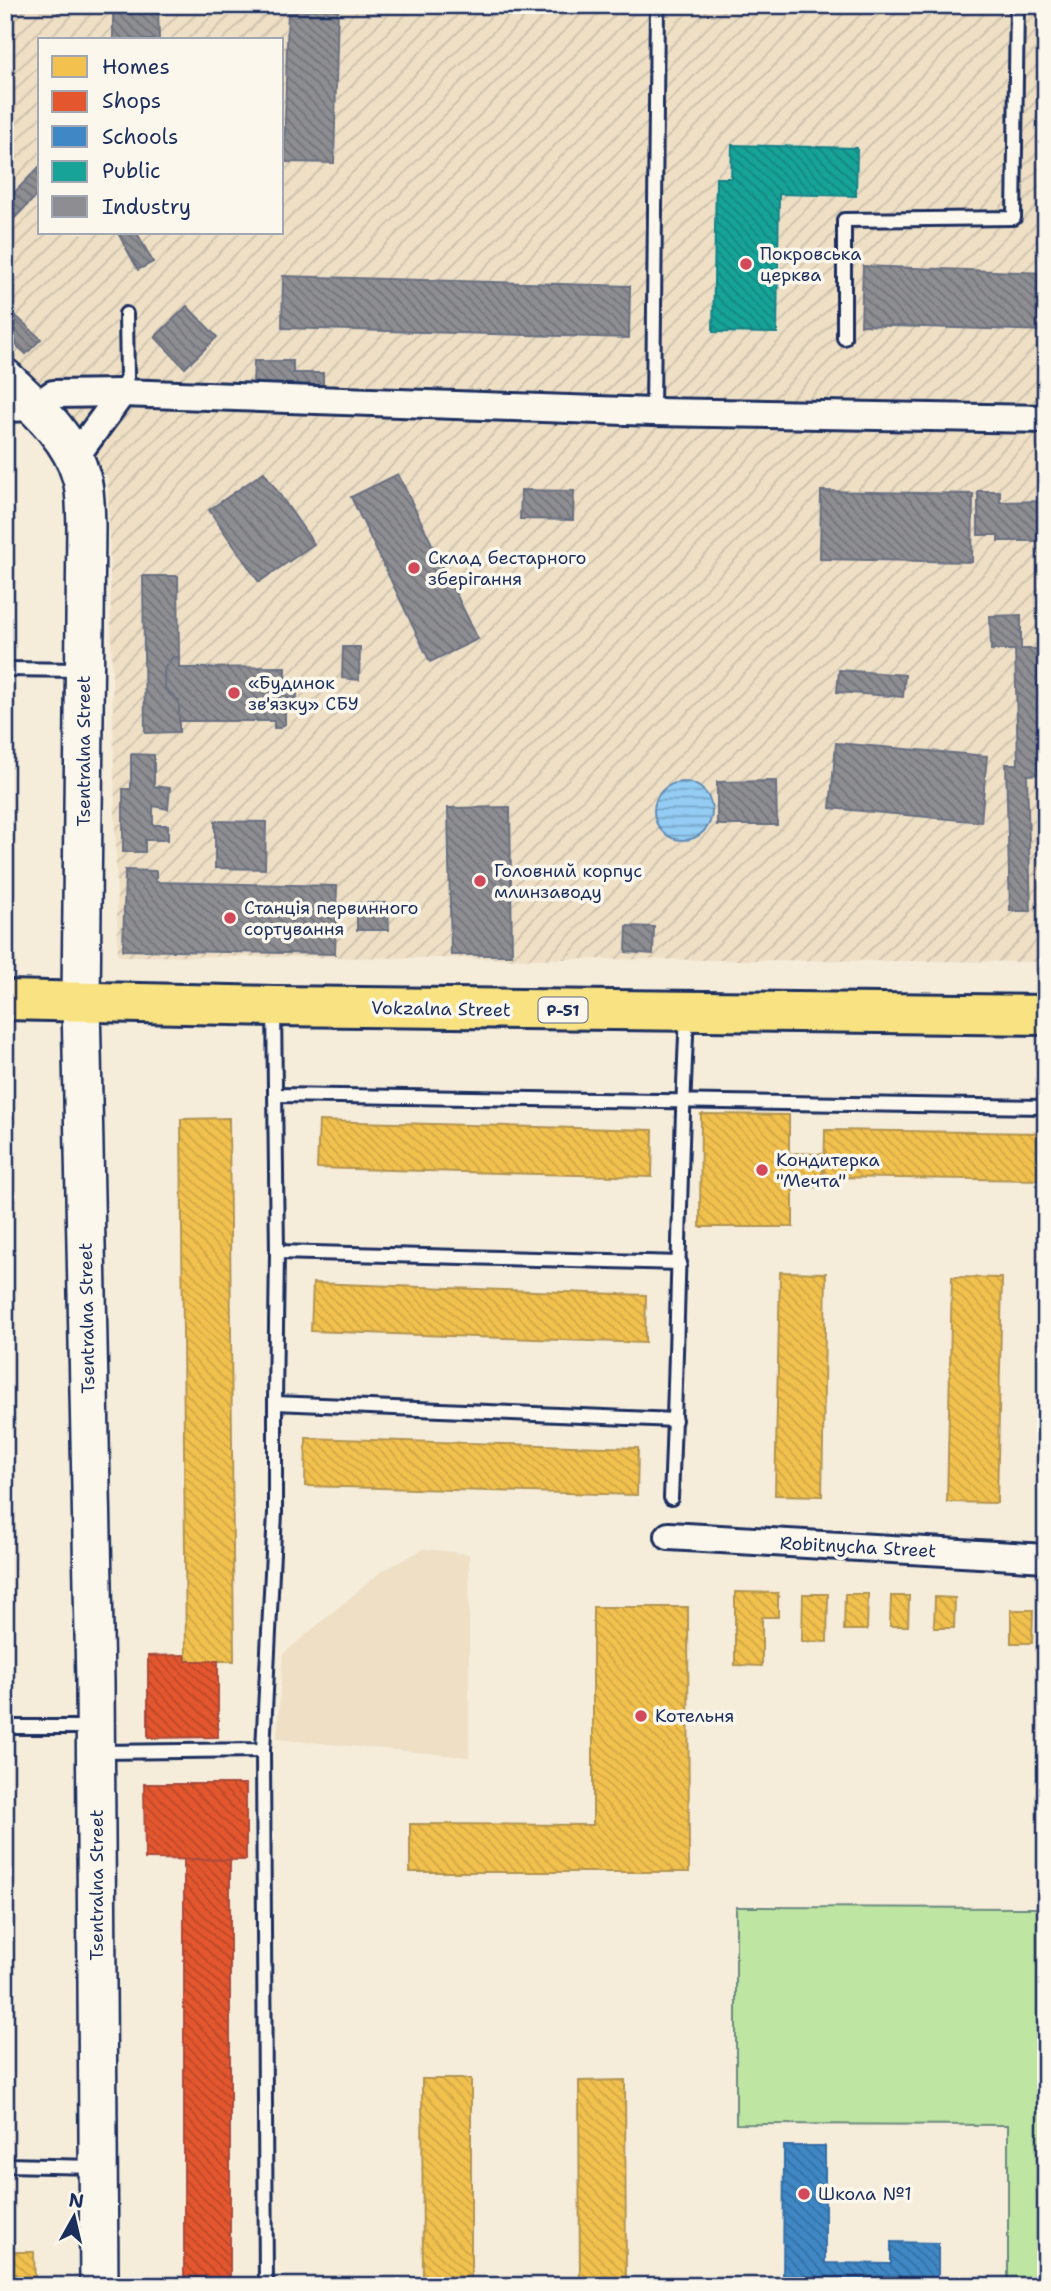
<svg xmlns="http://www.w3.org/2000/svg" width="1051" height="2291" viewBox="0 0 1051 2291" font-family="'Shantell Sans',sans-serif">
  <defs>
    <pattern id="industrial-furrows" width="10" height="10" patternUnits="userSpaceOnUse" patternTransform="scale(1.75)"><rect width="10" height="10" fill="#eedfc5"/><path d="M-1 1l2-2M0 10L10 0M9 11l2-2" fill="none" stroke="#ccc0ac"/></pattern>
    <pattern id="water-rules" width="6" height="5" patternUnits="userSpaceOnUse" patternTransform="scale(1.75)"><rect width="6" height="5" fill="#94ccf3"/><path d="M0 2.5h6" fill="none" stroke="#78a6c8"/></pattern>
    <pattern id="homes-back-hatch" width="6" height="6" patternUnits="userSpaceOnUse" patternTransform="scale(1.75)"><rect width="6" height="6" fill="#f2c14e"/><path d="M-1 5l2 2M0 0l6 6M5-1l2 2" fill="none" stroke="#cfa646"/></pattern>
    <pattern id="shops-back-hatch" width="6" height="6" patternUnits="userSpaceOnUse" patternTransform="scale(1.75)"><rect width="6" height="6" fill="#e4572e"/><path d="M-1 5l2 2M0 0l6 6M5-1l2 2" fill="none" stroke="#b8482a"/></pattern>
    <pattern id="schools-back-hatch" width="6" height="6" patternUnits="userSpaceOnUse" patternTransform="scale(1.75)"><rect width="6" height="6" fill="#3f88c5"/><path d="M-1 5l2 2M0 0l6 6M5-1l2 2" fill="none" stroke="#3470a3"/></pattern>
    <pattern id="public-back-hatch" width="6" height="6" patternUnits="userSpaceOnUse" patternTransform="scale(1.75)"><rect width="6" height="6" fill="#17a398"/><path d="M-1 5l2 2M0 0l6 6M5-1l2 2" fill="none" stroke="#14857f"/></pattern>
    <pattern id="industry-back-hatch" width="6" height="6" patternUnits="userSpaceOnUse" patternTransform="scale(1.75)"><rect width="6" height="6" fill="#8d8d92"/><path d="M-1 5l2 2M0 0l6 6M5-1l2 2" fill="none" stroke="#72747a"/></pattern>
  </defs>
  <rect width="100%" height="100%" fill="#f5ecda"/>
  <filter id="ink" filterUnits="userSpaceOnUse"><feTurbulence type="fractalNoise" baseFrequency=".0143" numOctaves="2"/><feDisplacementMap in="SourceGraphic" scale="14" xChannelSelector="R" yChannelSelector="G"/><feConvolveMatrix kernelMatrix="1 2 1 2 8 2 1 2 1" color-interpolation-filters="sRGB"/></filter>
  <g filter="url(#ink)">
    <path fill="#eedfc5" d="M424 1549 469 1554V1757L277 1739 283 1654 382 1571Z"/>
    <path fill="url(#industrial-furrows)" fill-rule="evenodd" d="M5 5H1046V962L118 956 108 478 5 364ZM40 40H282V233H40Z"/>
    <path fill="#bee5a1" stroke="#6c8a80" stroke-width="2" d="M736 1907 1046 1908V2286H1008V2125L736 2124Z"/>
    <circle fill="url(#water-rules)" stroke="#648db7" stroke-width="2" cx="683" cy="811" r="29"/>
    <g fill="url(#homes-back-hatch)" stroke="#b29553" stroke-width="2">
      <path d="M701 1114 789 1115V1153L823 1154 822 1187H793V1227H700Z"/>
      <path d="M229 1118 234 1661H186L181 1119Z"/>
      <path d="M319 1121 653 1130 652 1177 317 1168Z"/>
      <path d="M825 1130 1046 1133V1180L824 1177Z"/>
      <path d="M780 1272 826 1273 822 1496 775 1495Z"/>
      <path d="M952 1277 1002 1278 997 1503 947 1502Z"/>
      <path d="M313 1283 646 1295 645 1343 311 1331Z"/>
      <path d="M306 1438 638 1448 637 1495 305 1486Z"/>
      <path d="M735 1592 778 1593V1617H762V1666L735 1665Z"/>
      <path d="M803 1594H828L827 1642 802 1641Z"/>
      <path d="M845 1594H868L867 1630H844Z"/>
      <path d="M891 1596H909L908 1626H890Z"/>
      <path d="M935 1597 955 1598 954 1628H934Z"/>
      <path d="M593 1607H688L689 1872H410V1824L593 1825Z"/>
      <path d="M1011 1610H1033L1032 1643H1011Z"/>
      <path d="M422 2079H471V2286H423Z"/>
      <path d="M625 2080 626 2286H580L579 2081Z"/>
      <path d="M5 2252H34L35 2286H5Z"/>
    </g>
    <g fill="url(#shops-back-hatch)" stroke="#a84b3c" stroke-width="2">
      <path d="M185 1655 186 1661H218V1737L148 1738V1656Z"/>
      <path d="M144 1784H246V1860L145 1859Z"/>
      <path d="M184 1859 230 1860V2286H184Z"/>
    </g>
    <path fill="url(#schools-back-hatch)" stroke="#346da6" stroke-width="2" d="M784 2146H825V2263L891 2264V2242L938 2243V2286H783Z"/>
    <path fill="url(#public-back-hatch)" stroke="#188087" stroke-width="2" d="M732 145 857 148 856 196 779 194 777 333 713 332 716 178H731Z"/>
    <g fill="url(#industry-back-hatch)" stroke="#6b7182" stroke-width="2">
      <path d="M58 5H158L159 40H113V11L58 12Z"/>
      <path d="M288 5H338L334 163 284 162Z"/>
      <path d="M40 166V192L5 228V202Z"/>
      <path d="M118 233H137L153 262 138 270Z"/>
      <path d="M863 266 1046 273V331L861 325Z"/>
      <path d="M283 276 630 286 629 338 282 328Z"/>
      <path d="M5 306 41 339 26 354 5 335Z"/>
      <path d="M187 306 217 337 185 368 155 337Z"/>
      <path d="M254 361H293V373H323V386L253 385Z"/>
      <path d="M264 472 314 544 259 582 209 510Z"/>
      <path d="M398 474 478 639 430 662 351 497Z"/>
      <path d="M521 490 574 491 573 520 520 519Z"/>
      <path d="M821 491 973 494 972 562 820 559Z"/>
      <path d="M978 491H1000V502L1045 501 1046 538 1044 541H998V535H978Z"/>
      <path d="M143 576H178L179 657H173L164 669 165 688 179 701V732L145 733Z"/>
      <path d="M1021 615V649H1046V774L1027 775 1031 911H1010L1006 764H1018L1015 650H991L990 616Z"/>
      <path d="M343 647H360L359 680 342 678Z"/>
      <path d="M173 657H179V668L285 667V678L297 679V698L285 699V724L280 728H274V721H179V701L165 688 164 669Z"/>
      <path d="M839 670 905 675 903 697 837 692Z"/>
      <path d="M836 743 987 756 981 822 830 808Z"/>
      <path d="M131 754 154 755V786L170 788 168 809 153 806V825H168V840H145V852H123V789H131Z"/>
      <path d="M776 781 777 825H717V782Z"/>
      <path d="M510 807 512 955H451L448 808Z"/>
      <path d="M215 821 266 822 265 869 215 868Z"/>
      <path d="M125 870 156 871V882L337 886 335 954 123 950Z"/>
      <path d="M357 903H388L389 930H357Z"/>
      <path d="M627 926 654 927 653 954 626 952Z"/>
    </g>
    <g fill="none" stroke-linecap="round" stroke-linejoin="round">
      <defs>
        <g id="lane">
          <path d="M844 338V220L1014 218 1017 5"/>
          <path d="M122 393 127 377 126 314"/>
          <path d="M653 412 657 5"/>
          <path d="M5 669 81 670"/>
          <path d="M274 1009 277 1252 275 1403 675 1420"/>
          <path d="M276 1095 1046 1107"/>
          <path d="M277 1252 680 1263"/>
          <path d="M671 1498C678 1337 679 1176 687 1015"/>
          <path d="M5 1727H92"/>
          <path d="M263 1750 266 2286"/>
          <path d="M100 1752 263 1750 275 1513V1403"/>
          <path d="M5 2165 96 2167"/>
        </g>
        <g id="street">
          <path d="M5 408 35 407 53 394 122 393 653 412 1046 419"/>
          <path d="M75 457 122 393"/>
          <path d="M669 1536 1046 1558"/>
        </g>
        <path id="secondary" d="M5 378C34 406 70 436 81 476 86 491 85 510 86 525L81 1002 95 1682 99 2286"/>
        <path id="primary" d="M5 1000 274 1006 1046 1015"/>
      </defs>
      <use href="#lane" stroke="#1b2f5e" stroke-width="18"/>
      <use href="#street" stroke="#1b2f5e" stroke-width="32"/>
      <use href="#secondary" stroke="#1b2f5e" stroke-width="42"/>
      <use href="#primary" stroke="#1b2f5e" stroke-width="44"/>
      <use href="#lane" stroke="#fbf7ec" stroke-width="12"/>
      <use href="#street" stroke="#fbf7ec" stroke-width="26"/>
      <use href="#secondary" stroke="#fbf7ec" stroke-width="37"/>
      <use href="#primary" stroke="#f8e281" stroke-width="38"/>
    </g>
  </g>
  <g fill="#d1495b" stroke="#fbf7ec" stroke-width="2.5">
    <circle cx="746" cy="264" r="7"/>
    <circle cx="414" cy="568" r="7"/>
    <circle cx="234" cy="693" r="7"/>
    <circle cx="480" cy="881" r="7"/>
    <circle cx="230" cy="918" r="7"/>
    <circle cx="762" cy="1170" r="7"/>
    <circle cx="641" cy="1716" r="7"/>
    <circle cx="804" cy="2194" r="7"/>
  </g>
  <g text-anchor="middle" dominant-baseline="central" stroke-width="7" stroke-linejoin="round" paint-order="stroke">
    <rect fill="#fbf7ec" stroke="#5e6b89" stroke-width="2" x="538.5" y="997.5" width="49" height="25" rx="5"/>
    <g font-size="16" font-weight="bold" fill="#1b2f5e">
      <text x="563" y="1010">Р-51</text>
    </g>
    <g font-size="18" fill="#1b2f5e" stroke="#fbf7ec" text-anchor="start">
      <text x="760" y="254">Покровська<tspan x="760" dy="21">церква</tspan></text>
      <text x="428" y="558">Склад бестарного<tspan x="428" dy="21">зберігання</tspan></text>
      <text x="248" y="683">«Будинок<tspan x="248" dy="21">зв'язку» СБУ</tspan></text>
      <text x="494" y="871">Головний корпус<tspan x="494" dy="21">млинзаводу</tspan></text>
      <text x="244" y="908">Станція первинного<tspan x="244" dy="21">сортування</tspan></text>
      <text x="776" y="1160">Кондитерка<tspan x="776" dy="21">"Мечта"</tspan></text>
      <text x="655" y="1716">Котельня</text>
      <text x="818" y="2194">Школа №1</text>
    </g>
    <g font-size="18" fill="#1b2f5e" stroke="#fbf7ec">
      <text transform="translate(84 751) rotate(-90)">Tsentralna Street</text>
      <text transform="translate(441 1009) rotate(1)">Vokzalna Street</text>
      <text transform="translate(87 1318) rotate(-91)">Tsentralna Street</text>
      <text transform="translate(858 1547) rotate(3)">Robitnycha Street</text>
      <text transform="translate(97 1885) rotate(-90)">Tsentralna Street</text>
    </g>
  </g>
  <rect width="1051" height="2291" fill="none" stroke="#fbf7ec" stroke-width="28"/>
  <rect x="14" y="14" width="1023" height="2263" fill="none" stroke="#1b2f5e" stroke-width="2.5" filter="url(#ink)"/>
  <rect x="38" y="38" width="245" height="196" fill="#fbf7ec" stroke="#a1a7b3" stroke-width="2"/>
  <rect x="52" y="56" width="35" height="21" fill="#f2c14e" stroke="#a1a7b3" stroke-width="2"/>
  <text x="102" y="74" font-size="21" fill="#1b2f5e">Homes</text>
  <rect x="52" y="91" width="35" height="21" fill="#e4572e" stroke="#a1a7b3" stroke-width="2"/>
  <text x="102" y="108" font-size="21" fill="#1b2f5e">Shops</text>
  <rect x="52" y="126" width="35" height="21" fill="#3f88c5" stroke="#a1a7b3" stroke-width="2"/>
  <text x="102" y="144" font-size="21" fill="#1b2f5e">Schools</text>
  <rect x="52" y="161" width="35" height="21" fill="#17a398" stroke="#a1a7b3" stroke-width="2"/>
  <text x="102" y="178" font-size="21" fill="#1b2f5e">Public</text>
  <rect x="52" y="196" width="35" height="21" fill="#8d8d92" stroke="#a1a7b3" stroke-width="2"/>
  <text x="102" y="214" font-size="21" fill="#1b2f5e">Industry</text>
  <g transform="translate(74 2217) rotate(8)" stroke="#fbf7ec" stroke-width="5" paint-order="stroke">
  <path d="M0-5L12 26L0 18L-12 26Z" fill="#1b2f5e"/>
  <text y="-10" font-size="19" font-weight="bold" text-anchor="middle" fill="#1b2f5e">N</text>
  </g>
</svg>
